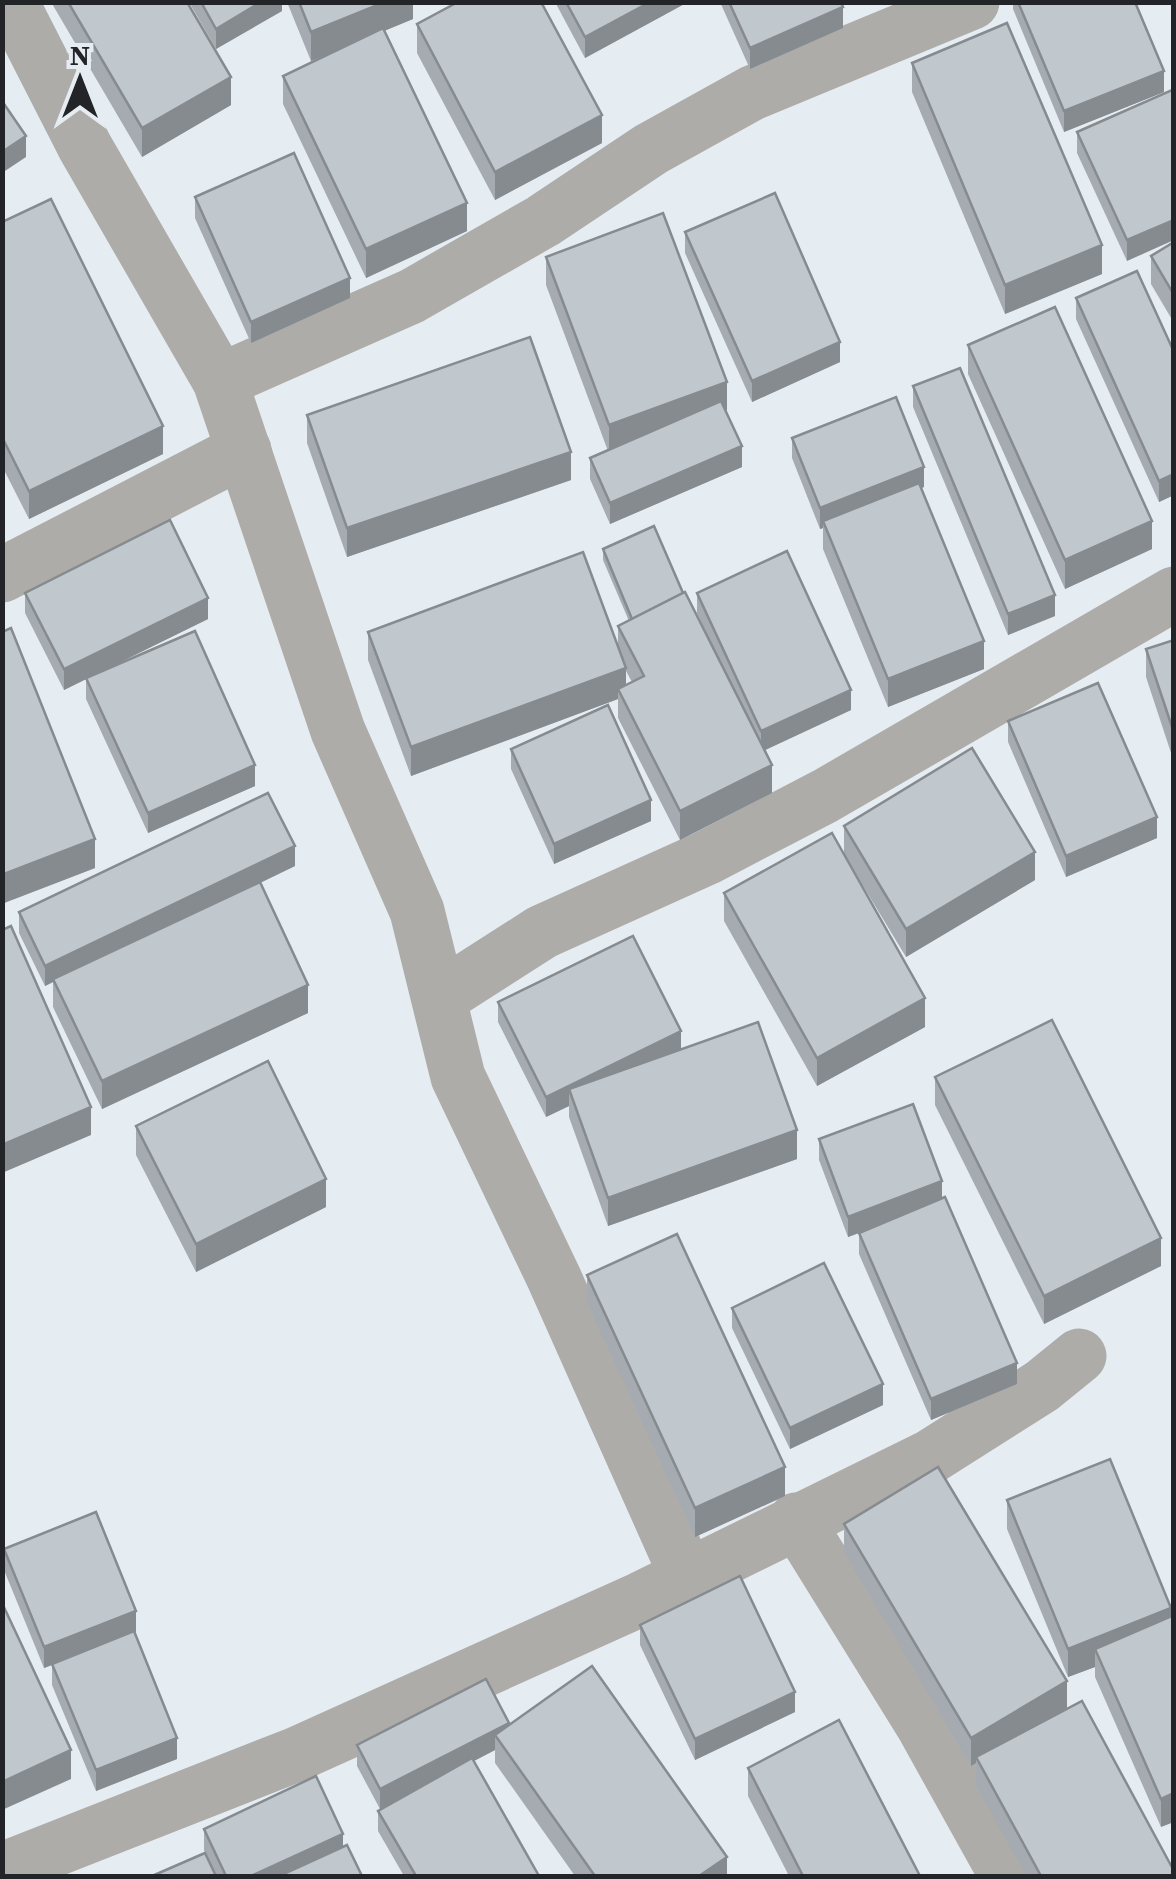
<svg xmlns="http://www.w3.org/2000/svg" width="1176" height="1879" viewBox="0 0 1176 1879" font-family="'Source Serif 4',serif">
  <rect width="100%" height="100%" fill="#e5edf3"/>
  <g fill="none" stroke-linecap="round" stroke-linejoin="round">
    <g stroke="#aeaca9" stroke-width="55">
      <path d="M11 2 85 147 220 381 338 731 417 911 458 1077 554 1278 686 1574"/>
      <path d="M220 381 412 296 543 221 651 149 752 93 972 2"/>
      <path d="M2 575 244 450"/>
      <path d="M439 998 542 932 706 858 825 796 1174 594"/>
      <path d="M796 1520 923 1725 1007 1876"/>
      <path d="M2 1870 297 1754 641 1599 930 1457 1042 1386 1079 1356"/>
    </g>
  </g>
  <g fill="#a5abb0" fill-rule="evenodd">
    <path d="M51 2H187L231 105 142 157Z"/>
    <path d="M189 2H282V11L216 49Z"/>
    <path d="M287 2H413V19L384 31 467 231 366 278 283 104V76L336 51 311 61Z"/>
    <path d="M555 2H688L585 58Z"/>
    <path d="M720 2H841L843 28 750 69Z"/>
    <path d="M1013 2H1135L1164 92 1064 132 1013 9Z"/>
    <path d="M417 24 602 143 495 200 417 53Z"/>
    <path d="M912 63 1102 274 1005 314 912 92Z"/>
    <path d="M1174 93 1127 261 1077 153V132Z"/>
    <path d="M195 197 350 298 251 343 195 218Z"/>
    <path d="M2 222 163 454 29 519 2 466Z"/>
    <path d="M685 232 840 362 752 402 685 253Z"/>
    <path d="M1174 242V323L1151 284V256Z"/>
    <path d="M546 257 727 410 726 411 742 467 610 524 590 479V458L608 451 546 285Z"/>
    <path d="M1076 298 1174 352V495L1159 502 1076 319Z"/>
    <path d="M968 345 1152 549 1065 589 968 374Z"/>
    <path d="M913 386 1055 616 1008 635 913 407Z"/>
    <path d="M307 415 571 480 347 557 307 443Z"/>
    <path d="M792 438 924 487 921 488 984 669 888 707 823 549V528L820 529 792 458Z"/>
    <path d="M603 549 683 593 713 648 697 613V593L851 710 765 750 772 793 680 840 618 718V699L411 776 368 660V632L618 646V626L629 621 603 560ZM626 671 632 682 626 685Z"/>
    <path d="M25 593 208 619 91 676 255 786 148 833 86 699V679L64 690 25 613Z"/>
    <path d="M2 632 95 868 4 903 2 899Z"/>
    <path d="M1174 640V762L1146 677V649Z"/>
    <path d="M1008 721 1157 838 1066 877 1008 742Z"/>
    <path d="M511 749 651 821 554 864 511 769Z"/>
    <path d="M844 826 1035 880 906 957 851 866 925 1027 817 1086 724 921V893L844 853Z"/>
    <path d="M295 866 260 883 308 1013 102 1109 53 1007V982L45 986 19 933V912Z"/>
    <path d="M498 1002 681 1049 797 1159 608 1226 569 1117V1106L546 1117 498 1022Z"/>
    <path d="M935 1077 1161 1266 1044 1324 935 1105Z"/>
    <path d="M136 1126 326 1207 196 1272 136 1155Z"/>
    <path d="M819 1139 942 1198 1017 1384 931 1420 859 1254V1233L848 1237 819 1160Z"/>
    <path d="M587 1275 785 1496 695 1537 587 1303Z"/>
    <path d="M732 1308 883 1405 790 1449 732 1328Z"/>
    <path d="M1007 1500 1171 1608 1161 1827 1095 1677V1667L1068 1677 1007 1529Z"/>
    <path d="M844 1524 1067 1708 1174 1876H1026L976 1786V1763L971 1766 844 1552Z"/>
    <path d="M4 1549 136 1632H134L177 1759 96 1791 52 1685V1665L44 1668 4 1570Z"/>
    <path d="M640 1625 795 1712 695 1760 640 1645Z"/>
    <path d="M509 1725 727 1876H575L495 1763V1750L474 1761 539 1876H404L378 1831V1811L380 1809 357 1766V1745Z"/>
    <path d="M748 1768 920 1876H789L748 1796Z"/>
    <path d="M204 1829 343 1847 362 1876H216L204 1850Z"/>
  </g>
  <g fill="#868b90">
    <path d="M261 2H282V11L216 49V29Z"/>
    <path d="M385 2H413V19L311 61V32Z"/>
    <path d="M650 2H688L585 58V37Z"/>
    <path d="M843 7V28L750 69V48Z"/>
    <path d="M1164 71V92L1064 132V111Z"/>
    <path d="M231 77V105L142 157V128Z"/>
    <path d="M602 115V143L495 200V172Z"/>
    <path d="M26 136V157L2 173V152Z"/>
    <path d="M467 203V231L366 278V249Z"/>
    <path d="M1174 220V240L1127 261V240Z"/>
    <path d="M1102 245V274L1005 314V285Z"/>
    <path d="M350 278V298L251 343V322Z"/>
    <path d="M840 342V362L752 402V381Z"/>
    <path d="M727 382V410L609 453V425Z"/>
    <path d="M163 426V454L29 519V491Z"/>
    <path d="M742 446V467L610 524V503Z"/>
    <path d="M571 452V480L347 557V528Z"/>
    <path d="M924 467V487L825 527 823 521V528L820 529V508Z"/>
    <path d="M1174 474V495L1159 502V481Z"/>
    <path d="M1152 521V549L1065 589V560Z"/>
    <path d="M1055 595V616L1008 635V614Z"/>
    <path d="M208 598V619L64 690V669Z"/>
    <path d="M984 641V669L888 707V679Z"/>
    <path d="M626 668V696L618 689V699L411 776V747Z"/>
    <path d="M851 690V710L761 752V731Z"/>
    <path d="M255 765V786L148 833V813Z"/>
    <path d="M772 765V793L680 840V811Z"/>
    <path d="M651 800V821L554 864V844Z"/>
    <path d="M1157 817V838L1066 877V856Z"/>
    <path d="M95 839V868L4 903V874Z"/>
    <path d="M295 846V866L55 982 53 979V982L45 986V966Z"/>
    <path d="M1035 852V880L906 957V929Z"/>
    <path d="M308 985V1013L102 1109V1081Z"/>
    <path d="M925 998V1027L817 1086V1058Z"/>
    <path d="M681 1031V1051L569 1089V1106L546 1117V1097Z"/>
    <path d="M91 1107V1135L2 1173V1145Z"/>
    <path d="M797 1130V1159L608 1226V1198Z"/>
    <path d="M326 1179V1207L196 1272V1244Z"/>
    <path d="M942 1181V1202L848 1237V1217Z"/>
    <path d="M1161 1238V1266L1044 1324V1296Z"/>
    <path d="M1017 1363V1384L931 1420V1399Z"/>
    <path d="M883 1384V1405L790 1449V1428Z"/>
    <path d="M785 1467V1496L695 1537V1508Z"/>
    <path d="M1171 1608V1636L1095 1649V1667L1068 1677V1649Z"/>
    <path d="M136 1611V1632L44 1668V1647Z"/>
    <path d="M1067 1681V1709L976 1757V1763L971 1766V1738Z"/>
    <path d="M795 1692V1712L695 1760V1739Z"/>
    <path d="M509 1723V1743L495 1735V1750L380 1810V1789Z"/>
    <path d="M177 1738V1759L96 1791V1770Z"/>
    <path d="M71 1750V1779L2 1810V1782Z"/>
    <path d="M1174 1793V1822L1161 1827V1799Z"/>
    <path d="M343 1834V1855L296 1876H251Z"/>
    <path d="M727 1857V1876H699Z"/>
  </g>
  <g fill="#c0c7cd" stroke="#868b90" stroke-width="2.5">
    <path d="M68 2H187L231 77 142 128Z"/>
    <path d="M201 2H261L216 29Z"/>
    <path d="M299 2H385L311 32Z"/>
    <path d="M458 2H541L602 115 495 172 417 24Z"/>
    <path d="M566 2H650L585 37Z"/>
    <path d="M729 2H841L843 7 750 48Z"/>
    <path d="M1018 2H1135L1164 71 1064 111Z"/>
    <path d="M1007 23 1102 245 1005 285 912 63Z"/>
    <path d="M383 28 467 203 366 249 283 76Z"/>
    <path d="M1172 90 1174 93V220L1127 240 1077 132Z"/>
    <path d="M2 101 26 136 2 152Z"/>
    <path d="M294 153 350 278 251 322 195 197Z"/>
    <path d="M775 193 840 342 752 381 685 232Z"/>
    <path d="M51 199 163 426 29 491 2 437V222Z"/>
    <path d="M663 213 727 382 609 425 546 257Z"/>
    <path d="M1174 242V295L1151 256Z"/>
    <path d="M1137 271 1174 352V474L1159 481 1076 298Z"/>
    <path d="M1055 307 1152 521 1065 560 968 345Z"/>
    <path d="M530 337 571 452 347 528 307 415Z"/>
    <path d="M960 368 1055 595 1008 614 913 386Z"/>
    <path d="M896 397 924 467 820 508 792 438Z"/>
    <path d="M721 401 742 446 610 503 590 458Z"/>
    <path d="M919 483 984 641 888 679 823 521Z"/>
    <path d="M170 520 208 598 64 669 25 593Z"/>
    <path d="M654 526 683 593 632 619 603 549Z"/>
    <path d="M787 551 851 690 761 731 697 593Z"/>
    <path d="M583 552 626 668 411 747 368 632Z"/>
    <path d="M685 592 772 765 680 811 618 689 644 676 618 626Z"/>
    <path d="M11 628 95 839 4 874 2 870V632Z"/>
    <path d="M195 631 255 765 148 813 86 678Z"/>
    <path d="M1174 640V733L1146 649Z"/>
    <path d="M1098 683 1157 817 1066 856 1008 721Z"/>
    <path d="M608 705 651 800 554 844 511 749Z"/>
    <path d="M972 748 1035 852 906 929 844 826Z"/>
    <path d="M268 793 295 846 45 966 19 912Z"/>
    <path d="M832 833 925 998 817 1058 724 893Z"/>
    <path d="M260 882 308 985 102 1081 53 979Z"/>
    <path d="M11 926 91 1107 2 1145V930Z"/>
    <path d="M633 936 681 1031 546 1097 498 1002Z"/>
    <path d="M1052 1020 1161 1238 1044 1296 935 1077Z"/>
    <path d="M758 1022 797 1130 608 1198 569 1089Z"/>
    <path d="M268 1061 326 1179 196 1244 136 1126Z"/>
    <path d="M913 1104 942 1181 848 1217 819 1139Z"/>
    <path d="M945 1197 1017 1363 931 1399 859 1233Z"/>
    <path d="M677 1234 785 1467 695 1508 587 1275Z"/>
    <path d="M824 1263 883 1384 790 1428 732 1308Z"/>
    <path d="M1110 1459 1171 1608 1068 1649 1007 1500Z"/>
    <path d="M938 1467 1067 1681 971 1738 844 1524Z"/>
    <path d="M96 1512 136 1611 44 1647 4 1549Z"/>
    <path d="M740 1576 795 1692 695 1739 640 1625Z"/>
    <path d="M2 1603 71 1750 2 1782Z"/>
    <path d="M1174 1615V1793L1161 1799 1095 1649Z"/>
    <path d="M134 1631 177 1738 96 1770 52 1664Z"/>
    <path d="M592 1666 727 1857 699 1876H595L495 1735Z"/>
    <path d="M486 1679 509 1723 380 1789 357 1745Z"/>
    <path d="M1082 1701 1174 1871V1876H1041L976 1757Z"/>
    <path d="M839 1720 920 1876H803L748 1768Z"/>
    <path d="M472 1758 539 1876H416L378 1811Z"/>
    <path d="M316 1776 343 1834 251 1876H226L204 1829Z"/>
    <path d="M347 1845 362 1876H279Z"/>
    <path d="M205 1853 216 1876H152Z"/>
  </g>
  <rect width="1176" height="1879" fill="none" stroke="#222427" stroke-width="10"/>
  <g transform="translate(80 80)" stroke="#e5edf3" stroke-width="8" paint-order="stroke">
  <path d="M0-8L18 38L0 25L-18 38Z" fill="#222427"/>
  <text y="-15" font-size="28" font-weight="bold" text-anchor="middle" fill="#222427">N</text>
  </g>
</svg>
